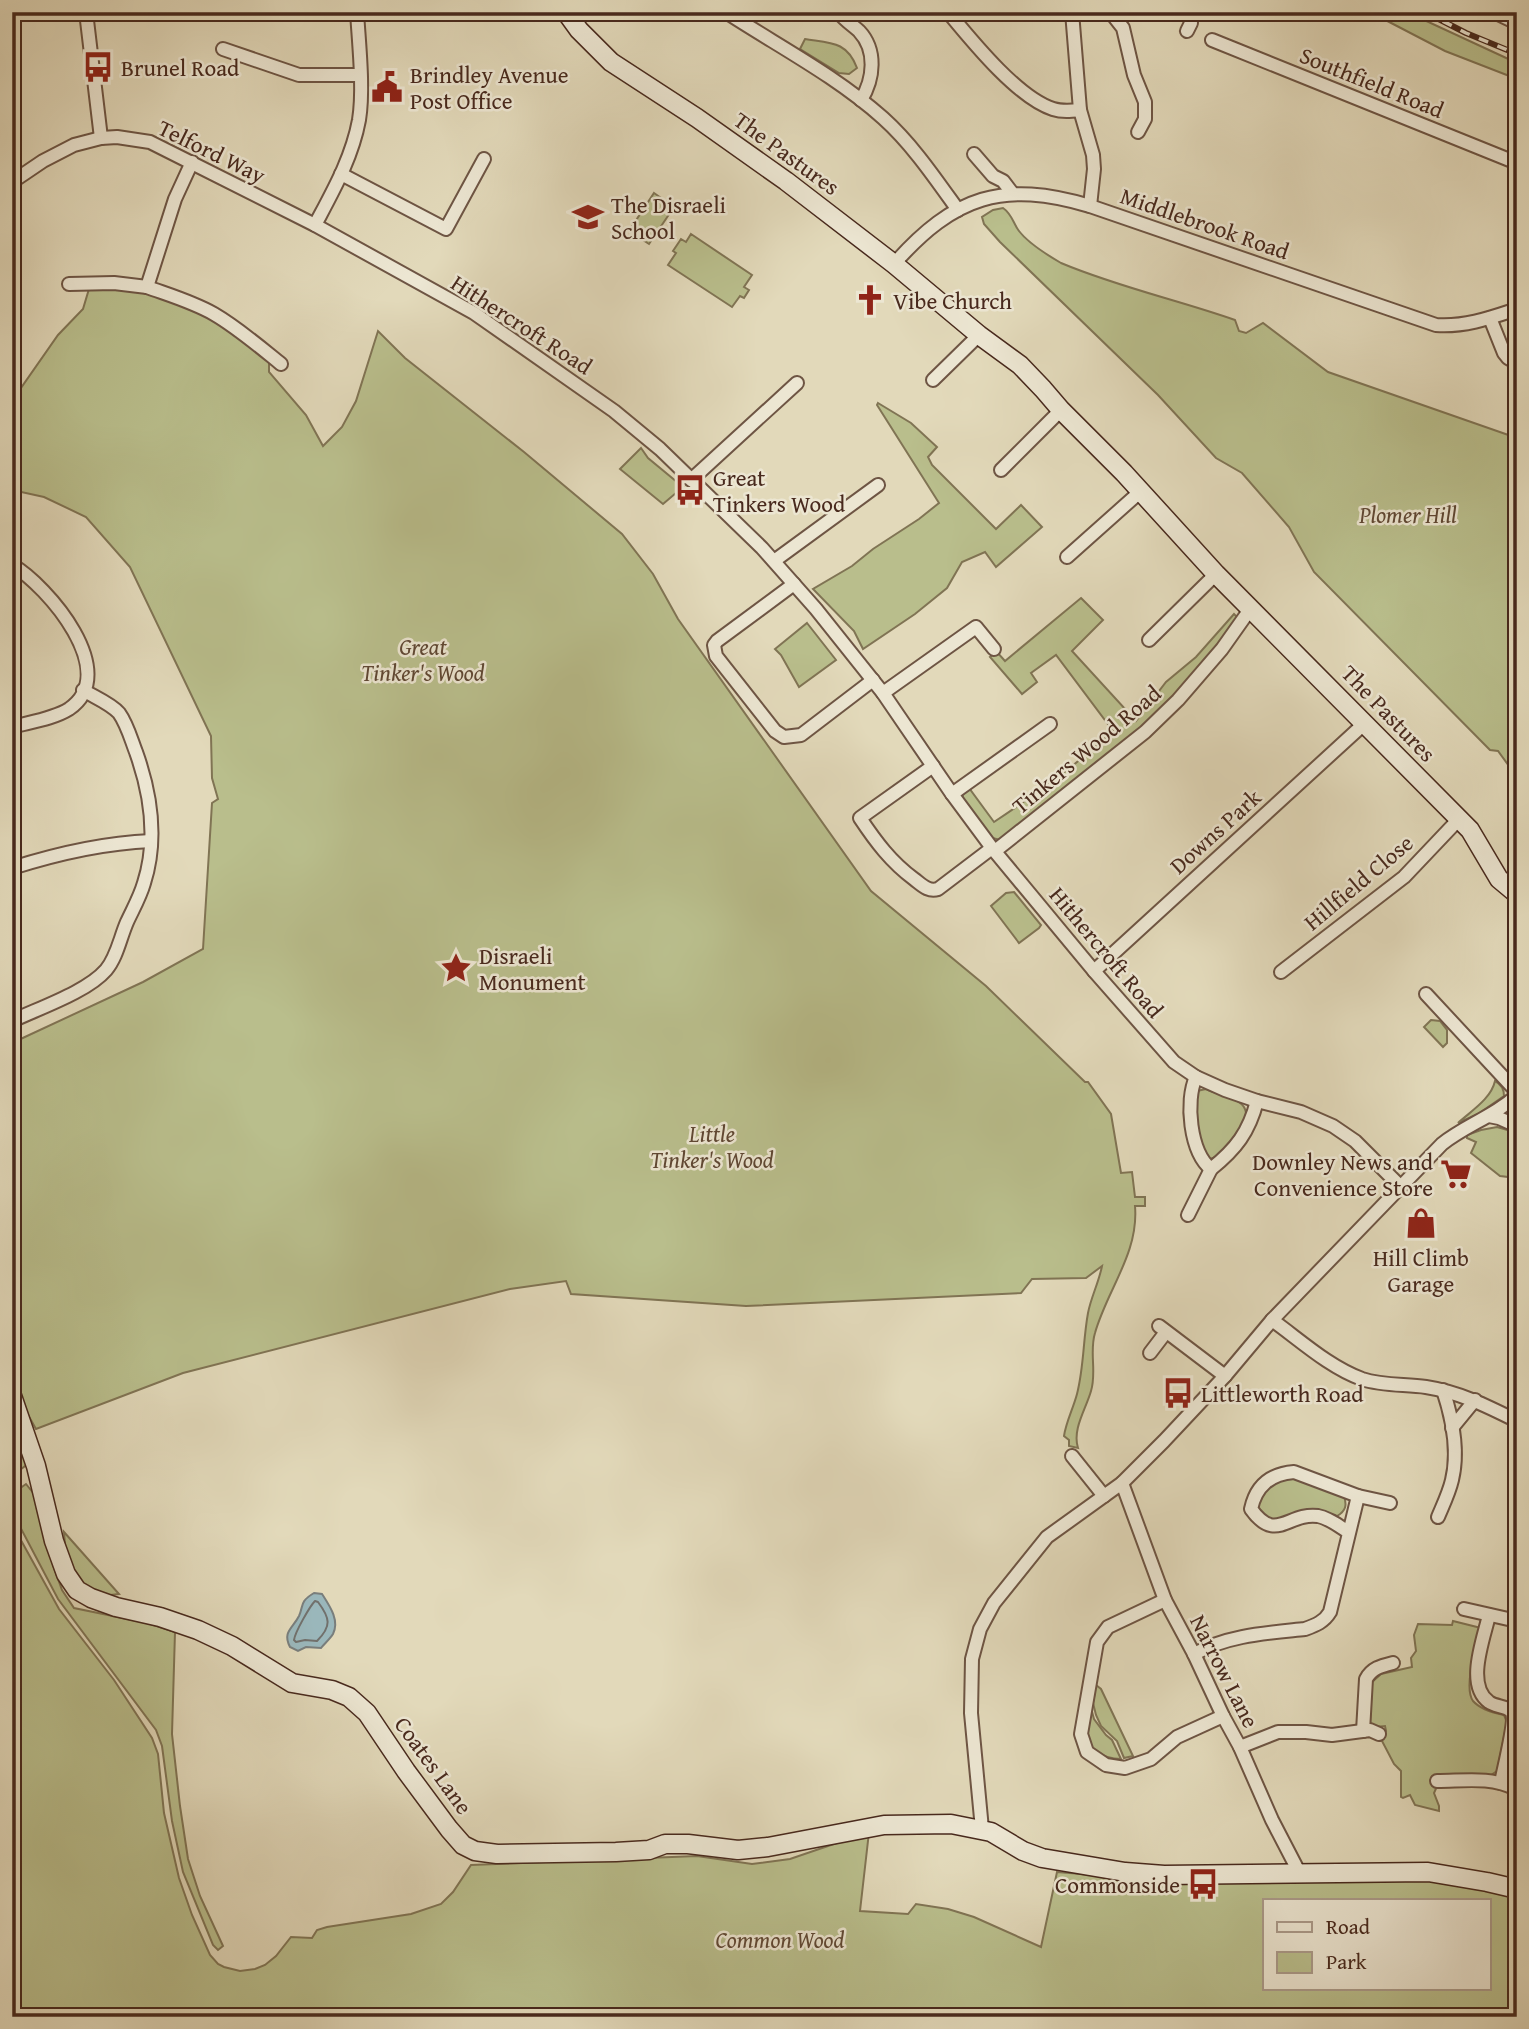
<svg xmlns="http://www.w3.org/2000/svg" width="1529" height="2029" viewBox="0 0 1529 2029" font-family="'Gentium Book Plus',serif">
  <rect width="100%" height="100%" fill="#e2d9ba"/>
  <filter id="stains"><feTurbulence type="fractalNoise" baseFrequency=".00286" numOctaves="4"/><feColorMatrix values="0 0 0 0 .2 0 0 0 0 .09 0 0 0 0 .02 0 0 0 .5 -.17"/></filter>
  <radialGradient id="worn" r=".72"><stop offset=".6" stop-color="#630" stop-opacity="0"/><stop offset="1" stop-color="#630" stop-opacity=".3"/></radialGradient>
  <g fill="#b9be8c" stroke="#807454" stroke-width="2" fill-rule="evenodd">
    <path d="M1370 12H1407L1517 63V79L1445 51Z"/>
    <path d="M805 39C830 43 847 41 857 68L849 74 839 73 800 49Z"/>
    <path d="M654 193 674 207 649 244 629 231Z"/>
    <path d="M1003 208C1012 214 1013 223 1019 231 1028 243 1049 256 1061 263 1118 287 1178 300 1235 320L1239 331 1246 333 1263 323 1328 372 1517 438V777L1498 751 1490 750 1314 572 1289 527 1242 473 1216 458 1158 395 1000 242 984 224 982 217 993 210Z"/>
    <path d="M691 234 752 275 744 287 749 290 744 298 740 296 732 307 668 265 676 253 673 251 681 239 686 242Z"/>
    <path d="M108 287 149 293 205 313 269 360V372L306 415 323 446 342 427 356 401 378 331 405 358 524 452 622 534 653 574 678 619 871 891 986 986 1085 1082H1088L1111 1114 1121 1173 1132 1172 1135 1197H1145V1206H1135C1139 1253 1107 1290 1095 1333 1089 1352 1097 1372 1091 1391 1086 1409 1072 1429 1078 1448L1069 1446V1440L1064 1436C1066 1422 1073 1409 1077 1394 1084 1367 1083 1340 1088 1313 1091 1297 1099 1282 1102 1266L1086 1278 1032 1279 1021 1293 746 1306 571 1294 566 1281 510 1289 183 1373 36 1429 27 1413 12 1373V1043L143 982 203 949 212 803 218 799 212 778 211 736 130 567 86 517 44 497 12 490V394L16 395 58 335 83 309 89 289Z"/>
    <path d="M878 403 911 423 937 447 928 457 932 465 996 529 1021 505 1042 527 996 567 985 552 962 562 947 588 915 614 863 649 854 631 813 589 852 566 873 549 919 519 939 503 877 405Z"/>
    <path d="M641 448 648 458 683 487 663 504 620 469Z"/>
    <path d="M1081 598 1103 620 1072 651 1136 721 1166 682 1196 657 1234 614 1238 618 1225 636 1159 713 1000 840 989 837 962 800 963 793 969 788 994 822C1036 794 1077 765 1113 731L1056 655 1031 673 1037 682 1022 694 990 657 997 652 1005 661Z"/>
    <path d="M807 623 836 660 799 687 781 655 775 649Z"/>
    <path d="M1014 892 1041 925 1039 928 1019 943 991 906 1006 893Z"/>
    <path d="M1431 1020 1440 1021 1447 1030V1043L1443 1047 1424 1027Z"/>
    <path d="M1495 1081C1501 1084 1504 1089 1504 1096L1478 1114 1458 1123C1471 1111 1491 1099 1495 1081Z"/>
    <path d="M1206 1089C1216 1095 1240 1097 1245 1109 1252 1124 1222 1159 1208 1159L1200 1152 1194 1094 1197 1091Z"/>
    <path d="M1497 1127 1511 1131 1515 1135 1517 1178 1500 1176 1471 1153 1476 1142 1467 1138V1135L1481 1130Z"/>
    <path d="M12 1420 28 1464 21 1469 12 1465Z"/>
    <path d="M1289 1475 1344 1496C1347 1505 1346 1511 1337 1516L1309 1509 1274 1521 1261 1518 1255 1498 1258 1491Z"/>
    <path d="M26 1484 38 1499 53 1565 62 1590 74 1608 147 1623 175 1632 172 1734 180 1806 188 1859 200 1896 223 1946 218 1950 213 1945 183 1872 172 1821 162 1746 156 1730 58 1599 17 1521 12 1494Z"/>
    <path d="M12 1524 59 1609 114 1680 152 1738 158 1754 164 1813 179 1878 192 1915 210 1955 218 1964 224 1967 240 1971 255 1969 265 1965 276 1956 291 1937 312 1938 317 1930 327 1927 411 1914 441 1904 453 1892 471 1865 697 1856 752 1864 790 1859 869 1832 860 1911 908 1914 916 1904 948 1909 974 1917 1041 1947 1057 1872 1106 1876 1417 1878 1517 1895V2017H12ZM1265 1901H1489V1989H1265Z"/>
    <path d="M64 1532 119 1594 102 1596 83 1584 66 1558Z"/>
    <path d="M1453 1621 1481 1628C1477 1644 1463 1687 1473 1701 1480 1709 1494 1713 1504 1715L1507 1722 1497 1771 1491 1775 1484 1774 1483 1776 1438 1784 1434 1793 1439 1806V1811L1415 1805 1410 1795 1403 1798 1401 1797V1771L1394 1764 1382 1741 1386 1731 1385 1726 1375 1727 1370 1723 1372 1682 1381 1674 1412 1667 1411 1658 1416 1651 1414 1635 1418 1624 1452 1625Z"/>
    <path d="M1096 1685 1101 1689 1133 1756 1124 1758 1117 1741 1101 1726 1096 1715 1093 1703Z"/>
    <path d="M1091 1708 1094 1719 1106 1735 1112 1740 1121 1759C1104 1759 1084 1749 1086 1730 1086 1723 1089 1715 1091 1708Z"/>
  </g>
  <path fill="#9ab7bb" stroke="#797e7c" stroke-width="2" d="M314 1593 322 1594C329 1605 340 1620 333 1634 330 1639 324 1644 321 1648L306 1647 298 1651 290 1647C282 1632 293 1628 299 1616 304 1605 299 1602 314 1593Z"/>
  <g fill="none" stroke-linecap="round" stroke-linejoin="round">
    <path stroke="#71706c" stroke-width="2" d="M315 1601 318 1602C330 1618 332 1626 317 1641L305 1640 296 1642 294 1640C295 1632 310 1606 315 1601Z"/>
    <defs>
      <g id="street">
        <path d="M86 12 101 138"/>
        <path d="M726 12C778 46 836 76 883 118 912 144 935 178 958 210"/>
        <path d="M838 12C844 19 852 25 859 31 877 50 874 79 861 100"/>
        <path d="M948 12C972 41 1018 98 1053 109 1062 112 1071 111 1080 110"/>
        <path d="M1072 12 1080 110 1093 155 1094 169 1090 206"/>
        <path d="M1104 12 1112 14 1123 28 1134 75 1145 102V119L1138 132"/>
        <path d="M1494 12 1517 23"/>
        <path d="M1073 15 1088 12"/>
        <path d="M1187 31 1191 23 1190 12"/>
        <path d="M1212 40 1517 163"/>
        <path d="M223 49 299 75H360"/>
        <path d="M974 154 993 176 1003 181 1013 194"/>
        <path d="M341 174 446 229 484 159"/>
        <path d="M12 182 43 161 74 145 101 138 117 137 150 142 315 225 474 313 614 411 660 449 762 548 816 609 883 693 952 794 992 848 1094 971 1174 1062 1196 1077 1225 1090 1257 1101 1301 1112 1333 1126 1355 1141 1400 1186"/>
        <path d="M315 225C333 191 352 158 359 120 364 89 359 45 357 12"/>
        <path d="M894 264C954 196 1003 180 1090 206L1436 325C1465 327 1490 318 1517 309"/>
        <path d="M69 284 114 283 147 287 175 199 192 162"/>
        <path d="M147 287C169 295 193 302 214 314 238 328 260 347 281 364"/>
        <path d="M1490 318 1504 353 1508 358 1517 363"/>
        <path d="M933 380 979 335"/>
        <path d="M1001 470 1061 410"/>
        <path d="M691 480 797 383"/>
        <path d="M1067 557 1141 491"/>
        <path d="M774 561 878 485"/>
        <path d="M12 565C48 586 122 673 69 709 53 719 30 722 12 727"/>
        <path d="M794 584 717 641 714 645 716 656 775 731 784 737 801 735 873 680"/>
        <path d="M1149 640 1216 574"/>
        <path d="M883 693 976 627 994 649"/>
        <path d="M933 766 860 818C876 842 891 862 914 879 922 885 928 892 938 889L992 848"/>
        <path d="M952 794 1050 724"/>
        <path d="M995 851 1145 732 1178 700 1222 649 1251 608"/>
        <path d="M12 868C56 854 104 843 151 841"/>
        <path d="M1094 971 1365 723"/>
        <path d="M1281 972 1404 877 1459 819"/>
        <path d="M1426 994 1517 1092"/>
        <path d="M12 1021C39 1008 87 992 106 970 117 957 120 938 127 922 133 909 140 897 144 883 158 839 151 794 136 752 131 739 127 724 119 713 110 703 94 697 83 690"/>
        <path d="M1196 1077C1185 1101 1190 1152 1211 1169 1236 1149 1249 1132 1257 1101"/>
        <path d="M1489 1116 1499 1118 1517 1126"/>
        <path d="M1188 1215 1211 1169"/>
        <path d="M1272 1320C1300 1340 1329 1367 1362 1379 1383 1386 1405 1384 1426 1387 1459 1392 1487 1406 1517 1421"/>
        <path d="M1159 1326 1225 1376"/>
        <path d="M1150 1353 1166 1332"/>
        <path d="M1452 1428 1475 1400"/>
        <path d="M1072 1456 1104 1496"/>
        <path d="M1122 1483 1165 1600 1194 1654 1223 1716 1240 1747 1272 1820 1300 1874"/>
        <path d="M1358 1496 1390 1503"/>
        <path d="M1438 1517C1443 1505 1449 1493 1452 1480 1459 1451 1452 1417 1443 1390"/>
        <path d="M1165 1600 1108 1627 1097 1642 1081 1734 1087 1752 1106 1765 1125 1768 1151 1759 1177 1737 1223 1716"/>
        <path d="M1464 1609 1517 1621"/>
        <path d="M1489 1615C1484 1638 1465 1685 1489 1702 1495 1707 1509 1706 1512 1713 1516 1722 1503 1771 1501 1783"/>
        <path d="M1194 1654C1228 1635 1267 1633 1305 1629 1316 1625 1324 1622 1330 1612L1358 1496 1294 1472C1270 1474 1256 1486 1251 1509 1276 1544 1288 1512 1318 1516 1329 1518 1339 1526 1348 1532"/>
        <path d="M1363 1731 1366 1679C1372 1668 1381 1666 1393 1663"/>
        <path d="M1240 1747 1278 1732H1306L1332 1735 1370 1730 1379 1734"/>
        <path d="M1437 1781C1464 1781 1490 1776 1516 1789"/>
        <path d="M982 1829 971 1713 972 1659 980 1629 994 1603 1047 1537 1122 1483 1164 1441 1225 1376 1272 1320 1442 1144C1466 1125 1495 1116 1517 1095"/>
      </g>
      <g id="secondary">
        <path d="M566 12 579 30 611 62 697 118 786 181 894 264 979 335 1020 365 1043 389 1061 410 1124 473 1216 574 1470 830 1499 879 1517 894"/>
        <path d="M12 1396 36 1466 54 1541 66 1574 77 1590 91 1598 116 1607 160 1617 198 1630 232 1646 292 1683 332 1690 349 1697 367 1713 406 1771 449 1829 463 1845 475 1851 497 1854 616 1852 649 1850 665 1844H688L738 1850 768 1847 884 1825 951 1824 991 1832 1023 1851 1042 1858 1125 1872 1164 1875 1428 1872 1487 1882 1517 1889"/>
      </g>
    </defs>
    <use href="#street" stroke="#6e5544" stroke-width="16"/>
    <use href="#secondary" stroke="#48291d" stroke-width="21"/>
    <use href="#street" stroke="#ece6d2" stroke-width="12"/>
    <use href="#secondary" stroke="#ece6d2" stroke-width="18"/>
    <defs>
      <path id="rail" d="M1425 12 1466 33 1517 54"/>
    </defs>
    <use href="#rail" stroke="#48291d" stroke-width="6"/>
    <use href="#rail" stroke="#ece6d2" stroke-width="3.5" stroke-dasharray="10" stroke-linecap="butt"/>
  </g>
  <defs>
    <symbol id="bus-bare" viewBox="-9 -9 18 18"><path d="M-5-6H5V4H4V6H2V4H-2V6H-4V4H-5ZM-3.5-4V0h7V-4ZM-3.5 1.2v1.5H-2V1.2ZM2 1.2v1.5H3.5V1.2Z" fill="#8f2418" stroke="#ece6d2" stroke-width="2.5" paint-order="stroke"/></symbol>
    <symbol id="civic-bare" viewBox="-9 -9 18 18"><path d="M-.6-6.5H3V-4.5H.6V-3L4-1V1h2V6H-6V1h2V-1L-.6-3ZM-1.2 2.5V6h2.4V2.5Z" fill="#8f2418" stroke="#ece6d2" stroke-width="2.5" paint-order="stroke"/></symbol>
    <symbol id="school-bare" viewBox="-9 -9 18 18"><path d="M0-5L7-2L0 1L-7-2ZM-4 1L0 2.5L4 1V4Q0 6-4 4Z" fill="#8f2418" stroke="#ece6d2" stroke-width="2.5" paint-order="stroke"/></symbol>
    <symbol id="church-bare" viewBox="-9 -9 18 18"><path d="M-1.2-6h2.4v3.5h3.3v2.4h-3.3V6h-2.4V-.1h-3.3v-2.4h3.3Z" fill="#8f2418" stroke="#ece6d2" stroke-width="2.5" paint-order="stroke"/></symbol>
    <symbol id="sight-bare" viewBox="-9 -9 18 18"><path d="M0-6L1.8-2.2L6-1.7L2.9 1.2L3.7 5.4L0 3.3L-3.7 5.4L-2.9 1.2L-6-1.7L-1.8-2.2Z" fill="#8f2418" stroke="#ece6d2" stroke-width="2.5" paint-order="stroke"/></symbol>
    <symbol id="supermarket-bare" viewBox="-9 -9 18 18"><path d="M-6-5.5h2.5l.6 2H6L4.5 2H-2.5L-4.4-4H-6ZM-1.5 3.2a1.3 1.3 0 1 0 .1 0ZM3 3.2a1.3 1.3 0 1 0 .1 0Z" fill="#8f2418" stroke="#ece6d2" stroke-width="2.5" paint-order="stroke"/></symbol>
    <symbol id="shop-bare" viewBox="-9 -9 18 18"><path d="M-5-2.5h2.3a2.7 3.5 0 0 1 5.4 0H5L5.5 6h-11ZM-1.5-2.5h3a1.5 2.3 0 0 0-3 0Z" fill="#8f2418" stroke="#ece6d2" stroke-width="2.5" paint-order="stroke"/></symbol>
  </defs>
  <g fill-rule="evenodd">
    <use href="#bus-bare" x="76" y="45" width="44" height="44"/>
    <use href="#civic-bare" x="365" y="65" width="44" height="44"/>
    <use href="#school-bare" x="566" y="195" width="44" height="44"/>
    <use href="#church-bare" x="848" y="278" width="44" height="44"/>
    <use href="#bus-bare" x="668" y="468" width="44" height="44"/>
    <use href="#sight-bare" x="434" y="946" width="44" height="44"/>
    <use href="#supermarket-bare" x="1434" y="1152" width="44" height="44"/>
    <use href="#shop-bare" x="1399" y="1201" width="44" height="44"/>
    <use href="#bus-bare" x="1156" y="1371" width="44" height="44"/>
    <use href="#bus-bare" x="1181" y="1862" width="44" height="44"/>
  </g>
  <g text-anchor="middle" dominant-baseline="central" stroke-width="5" stroke-linejoin="round" paint-order="stroke">
    <g font-size="23" fill="#48291d" stroke="#ece6d2" text-anchor="start">
      <text x="121" y="67">Brunel Road</text>
      <text x="410" y="74">Brindley Avenue<tspan x="410" dy="26">Post Office</tspan></text>
      <text x="611" y="204">The Disraeli<tspan x="611" dy="26">School</tspan></text>
      <text x="893" y="300">Vibe Church</text>
      <text x="713" y="477">Great<tspan x="713" dy="26">Tinkers Wood</tspan></text>
      <text x="479" y="955">Disraeli<tspan x="479" dy="26">Monument</tspan></text>
      <text x="1433" y="1161" text-anchor="end">Downley News and<tspan x="1433" dy="26">Convenience Store</tspan></text>
      <text x="1421" y="1257" text-anchor="middle">Hill Climb<tspan x="1421" dy="26">Garage</tspan></text>
      <text x="1201" y="1393">Littleworth Road</text>
      <text x="1180" y="1884" text-anchor="end">Commonside</text>
    </g>
    <g font-size="23" fill="#48291d" stroke="#ece6d2">
      <text transform="translate(1372 82) rotate(22)">Southfield Road</text>
      <text transform="translate(212 151) rotate(26)">Telford Way</text>
      <text transform="translate(787 153) rotate(36)">The Pastures</text>
      <text transform="translate(1205 223) rotate(19)">Middlebrook Road</text>
      <text transform="translate(522 324) rotate(33)">Hithercroft Road</text>
      <text transform="translate(1389 713) rotate(46)">The Pastures</text>
      <text transform="translate(1086 749) rotate(-40)">Tinkers Wood Road</text>
      <text transform="translate(1215 831) rotate(-42)">Downs Park</text>
      <text transform="translate(1358 882) rotate(-40)">Hillfield Close</text>
      <text transform="translate(1107 952) rotate(50)">Hithercroft Road</text>
      <text transform="translate(1225 1671) rotate(63)">Narrow Lane</text>
      <text transform="translate(434 1765) rotate(54)">Coates Lane</text>
    </g>
    <g font-size="23" font-style="italic" fill="#5f4733" stroke="#ece6d2">
      <text x="1408" y="514">Plomer Hill</text>
      <text x="423" y="646">Great<tspan x="423" dy="26">Tinker's Wood</tspan></text>
      <text x="712" y="1133">Little<tspan x="712" dy="26">Tinker's Wood</tspan></text>
      <text x="780" y="1939">Common Wood</text>
    </g>
  </g>
  <rect width="1529" height="2029" fill="none" stroke="#e2d9ba" stroke-width="42"/>
  <rect x="14" y="14" width="1501" height="2001" fill="none" stroke="#48291d" stroke-width="3.5"/>
  <rect x="21" y="21" width="1487" height="1987" fill="none" stroke="#48291d" stroke-width="2"/>
  <rect x="1263" y="1899" width="228" height="91" fill="#ece6d2" stroke="#aa9a8a" stroke-width="2"/>
  <rect x="1277" y="1922" width="35" height="10" fill="#ece6d2" stroke="#aa9a8a" stroke-width="2"/>
  <text x="1326" y="1934" font-size="21" fill="#48291d">Road</text>
  <rect x="1277" y="1952" width="35" height="21" fill="#b9be8c" stroke="#aa9a8a" stroke-width="2"/>
  <text x="1326" y="1969" font-size="21" fill="#48291d">Park</text>
  <rect width="100%" height="100%" filter="url(#stains)"/>
  <rect width="100%" height="100%" fill="url(#worn)"/>
</svg>
